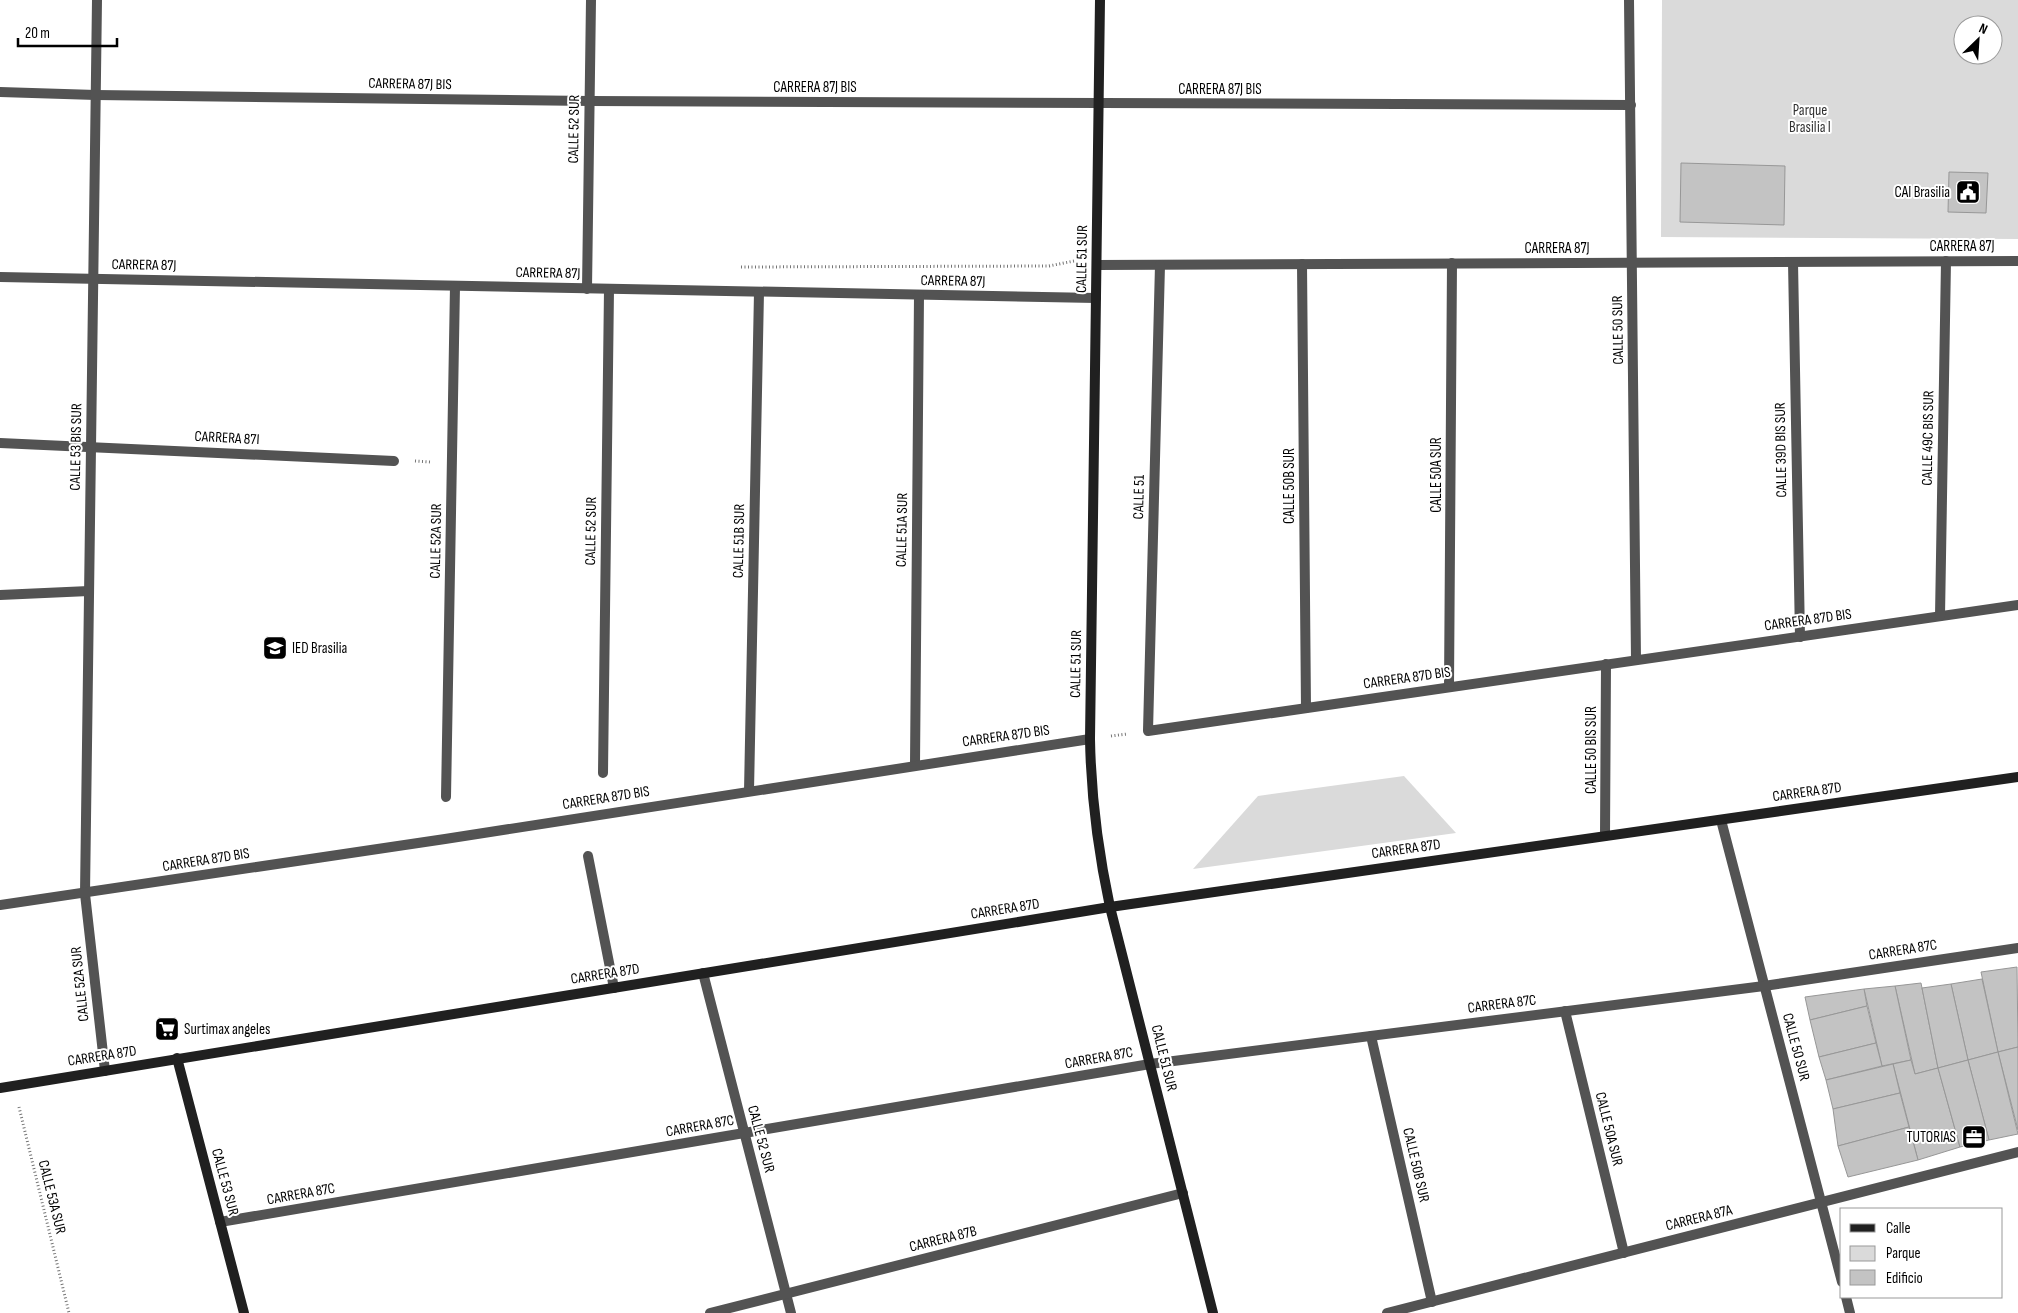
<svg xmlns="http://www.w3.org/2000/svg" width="2018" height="1313" viewBox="0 0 2018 1313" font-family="'Sofia Sans Condensed',sans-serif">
  <rect width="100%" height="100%" fill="#fff"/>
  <g fill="#dadada" fill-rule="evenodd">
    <path d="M1662 0H2018V239L1661 237ZM1963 25H1993V55H1963Z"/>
    <path d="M1404 776 1456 833 1193 869 1258 796Z"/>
  </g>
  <g fill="#c3c3c3" stroke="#979797">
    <path d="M1681 163 1785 166 1784 225 1680 222Z"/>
    <path d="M1949 172 1988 173 1986 213 1948 212Z"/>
    <path d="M2017 967 2018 1047 1998 1052 1981 972Z"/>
    <path d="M1982 979 1998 1052 1968 1060 1951 984Z"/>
    <path d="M1921 983 1938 1068 1915 1074 1895 986Z"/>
    <path d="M1951 984 1968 1060 1938 1068 1922 988Z"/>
    <path d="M1895 986 1911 1060 1882 1066 1864 989Z"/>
    <path d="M1864 989 1867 1006 1810 1020 1805 997Z"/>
    <path d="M1867 1006 1876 1043 1819 1057 1810 1020Z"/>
    <path d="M1876 1043 1882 1066 1826 1080 1819 1057Z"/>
    <path d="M2018 1047V1130L1998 1052Z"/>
    <path d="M1998 1052 2018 1134 1989 1140 1968 1060Z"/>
    <path d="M1911 1060 1915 1074 1938 1068 1960 1147 1918 1160 1893 1064Z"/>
    <path d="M1968 1060 1989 1140 1960 1147 1938 1068Z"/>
    <path d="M1893 1064 1900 1093 1833 1109 1826 1080Z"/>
    <path d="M1900 1093 1909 1127 1838 1146 1833 1109Z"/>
    <path d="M1909 1127 1918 1160 1848 1177 1838 1146Z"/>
  </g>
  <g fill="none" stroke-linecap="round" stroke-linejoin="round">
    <g stroke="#757575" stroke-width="3" stroke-dasharray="1 2.5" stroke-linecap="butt">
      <path d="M741 267 1049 266 1074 261"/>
      <path d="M415 461 431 462"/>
      <path d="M1111 736 1127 734"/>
      <path d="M19 1107 69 1313"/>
    </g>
    <path stroke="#535353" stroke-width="10" d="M85 894 105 1071"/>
    <g stroke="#535353" stroke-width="10">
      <path d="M1629 0 1636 660"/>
      <path d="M0 92 96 95 590 101 1631 105"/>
      <path d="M1793 262 1800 637"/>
      <path d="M1302 264 1306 708"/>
      <path d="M1097 265 2018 261"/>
      <path d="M1160 265 1148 731 2018 605"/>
      <path d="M0 277 1096 298"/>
      <path d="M587 289 591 0"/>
      <path d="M0 443 394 461"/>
      <path d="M0 595 89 591"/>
      <path d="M1940 616 1946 261"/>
      <path d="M1449 687 1452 263"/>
      <path d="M915 765 919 295"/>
      <path d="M603 773 609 289"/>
      <path d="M749 791 759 292"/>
      <path d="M446 797 455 286"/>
      <path d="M1721 820 1842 1282"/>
      <path d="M1605 836 1606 664"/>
      <path d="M588 856 614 988"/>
      <path d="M85 894 97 0"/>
      <path d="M0 905 445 839 1090 739"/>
      <path d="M703 973 791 1313"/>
      <path d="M1565 1011 1624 1253"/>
      <path d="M1371 1036 1432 1302"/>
      <path d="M220 1222 1150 1064 1764 986 2018 948"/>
      <path d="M1846 1297 1850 1313"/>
      <path d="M710 1313 1183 1193"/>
      <path d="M1387 1313 2018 1152"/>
    </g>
    <g stroke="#202020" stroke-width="10">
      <path d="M1100 0 1090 739C1091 796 1098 851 1110 907L1213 1313"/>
      <path d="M177 1058 244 1313"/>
      <path d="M0 1088 1110 907 2018 777"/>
    </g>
  </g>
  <defs>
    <symbol id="civic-square" viewBox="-11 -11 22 22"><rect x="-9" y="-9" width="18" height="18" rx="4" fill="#000" stroke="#fff"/><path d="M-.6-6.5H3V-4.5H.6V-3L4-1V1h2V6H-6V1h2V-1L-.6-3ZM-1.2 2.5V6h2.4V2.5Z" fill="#fff"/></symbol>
    <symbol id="school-square" viewBox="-11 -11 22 22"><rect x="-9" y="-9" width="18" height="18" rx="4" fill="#000" stroke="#fff"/><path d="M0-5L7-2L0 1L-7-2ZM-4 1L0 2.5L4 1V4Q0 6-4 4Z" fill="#fff"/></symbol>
    <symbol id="supermarket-square" viewBox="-11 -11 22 22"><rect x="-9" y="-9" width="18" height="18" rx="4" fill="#000" stroke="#fff"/><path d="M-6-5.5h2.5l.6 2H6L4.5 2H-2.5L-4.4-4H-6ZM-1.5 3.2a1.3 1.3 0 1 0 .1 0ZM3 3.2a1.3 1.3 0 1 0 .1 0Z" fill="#fff"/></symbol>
    <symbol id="office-square" viewBox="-11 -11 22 22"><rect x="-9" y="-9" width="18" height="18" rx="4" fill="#000" stroke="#fff"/><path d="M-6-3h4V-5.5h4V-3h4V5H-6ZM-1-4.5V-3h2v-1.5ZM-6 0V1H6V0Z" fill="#fff"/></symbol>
  </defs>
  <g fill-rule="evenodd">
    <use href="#civic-square" x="1954" y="178" width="28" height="28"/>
    <use href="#school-square" x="261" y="634" width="28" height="28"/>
    <use href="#supermarket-square" x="153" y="1015" width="28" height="28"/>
    <use href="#office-square" x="1960" y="1123" width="28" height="28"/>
  </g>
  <g text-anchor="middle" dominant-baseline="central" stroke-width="4" stroke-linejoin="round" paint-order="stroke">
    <g font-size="15" fill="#000" stroke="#fff">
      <text transform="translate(410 84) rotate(1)">CARRERA 87J BIS</text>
      <text x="815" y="87">CARRERA 87J BIS</text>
      <text x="1220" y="89">CARRERA 87J BIS</text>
      <text transform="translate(574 129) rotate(-89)">CALLE 52 SUR</text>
      <text x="1962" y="246">CARRERA 87J</text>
      <text x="1557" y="248">CARRERA 87J</text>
      <text transform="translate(1082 259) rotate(-89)">CALLE 51 SUR</text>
      <text transform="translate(144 265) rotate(1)">CARRERA 87J</text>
      <text transform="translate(548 273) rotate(1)">CARRERA 87J</text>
      <text transform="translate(953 281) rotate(1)">CARRERA 87J</text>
      <text transform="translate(1618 330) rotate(-91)">CALLE 50 SUR</text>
      <text transform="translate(227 438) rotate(3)">CARRERA 87I</text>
      <text transform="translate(1928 438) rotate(-89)">CALLE 49C BIS SUR</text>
      <text transform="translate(76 447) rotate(-89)">CALLE 53 BIS SUR</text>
      <text transform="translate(1781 450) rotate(-91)">CALLE 39D BIS SUR</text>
      <text transform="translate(1436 475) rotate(-90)">CALLE 50A SUR</text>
      <text transform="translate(1289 486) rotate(-90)">CALLE 50B SUR</text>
      <text transform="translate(1139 497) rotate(-89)">CALLE 51</text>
      <text transform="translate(902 530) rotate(-89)">CALLE 51A SUR</text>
      <text transform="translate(591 531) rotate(-89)">CALLE 52 SUR</text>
      <text transform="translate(436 541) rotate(-89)">CALLE 52A SUR</text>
      <text transform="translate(739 541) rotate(-89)">CALLE 51B SUR</text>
      <text transform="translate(1808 620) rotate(-8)">CARRERA 87D BIS</text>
      <text transform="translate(1076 664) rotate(-89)">CALLE 51 SUR</text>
      <text transform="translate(1407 678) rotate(-8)">CARRERA 87D BIS</text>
      <text transform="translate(1006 736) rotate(-8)">CARRERA 87D BIS</text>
      <text transform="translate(1591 750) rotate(-90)">CALLE 50 BIS SUR</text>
      <text transform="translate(1807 792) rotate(-8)">CARRERA 87D</text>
      <text transform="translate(606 798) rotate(-9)">CARRERA 87D BIS</text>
      <text transform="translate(1406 849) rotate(-8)">CARRERA 87D</text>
      <text transform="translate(206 860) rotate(-9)">CARRERA 87D BIS</text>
      <text transform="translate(1005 909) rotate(-9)">CARRERA 87D</text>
      <text transform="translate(1903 950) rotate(-9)">CARRERA 87C</text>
      <text transform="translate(605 974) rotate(-9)">CARRERA 87D</text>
      <text transform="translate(80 984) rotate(-96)">CALLE 52A SUR</text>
      <text transform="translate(1502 1004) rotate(-7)">CARRERA 87C</text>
      <text transform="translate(1796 1047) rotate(75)">CALLE 50 SUR</text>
      <text transform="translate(102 1056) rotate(-9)">CARRERA 87D</text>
      <text transform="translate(1099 1058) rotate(-10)">CARRERA 87C</text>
      <text transform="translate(1164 1058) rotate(76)">CALLE 51 SUR</text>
      <text transform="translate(700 1126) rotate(-10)">CARRERA 87C</text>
      <text transform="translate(1609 1129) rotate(76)">CALLE 50A SUR</text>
      <text transform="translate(761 1139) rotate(75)">CALLE 52 SUR</text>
      <text transform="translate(1416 1165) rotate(77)">CALLE 50B SUR</text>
      <text transform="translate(225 1182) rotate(75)">CALLE 53 SUR</text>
      <text transform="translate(301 1194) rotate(-10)">CARRERA 87C</text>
      <text transform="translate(52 1197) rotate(76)">CALLE 53A SUR</text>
      <text transform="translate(1699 1218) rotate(-14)">CARRERA 87A</text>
      <text transform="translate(943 1239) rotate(-14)">CARRERA 87B</text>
    </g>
    <g font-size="15" fill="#313131" stroke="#fff">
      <text x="1810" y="110">Parque<tspan x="1810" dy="17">Brasilia I</tspan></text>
    </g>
    <g font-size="15" fill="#000" stroke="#fff" text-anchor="end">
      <text x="1950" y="192">CAI Brasilia</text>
      <text x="292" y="648" text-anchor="start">IED Brasilia</text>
      <text x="184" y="1029" text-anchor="start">Surtimax angeles</text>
      <text x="1956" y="1137">TUTORIAS</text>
    </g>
  </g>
  <rect x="1840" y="1208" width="162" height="90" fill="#ffffff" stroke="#999999"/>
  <rect x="1850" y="1224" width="25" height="8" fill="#202020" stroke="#999999"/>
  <text x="1886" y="1233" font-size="15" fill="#000000">Calle</text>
  <rect x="1850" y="1246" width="25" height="15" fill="#dadada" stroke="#999999"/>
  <text x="1886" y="1258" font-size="15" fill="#000000">Parque</text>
  <rect x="1850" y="1270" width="25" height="15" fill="#c3c3c3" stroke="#999999"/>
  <text x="1886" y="1283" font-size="15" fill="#000000">Edificio</text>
  <g transform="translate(1978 40) rotate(25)"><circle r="24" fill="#ffffff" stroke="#999999"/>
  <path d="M0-4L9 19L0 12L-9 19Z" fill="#000000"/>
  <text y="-8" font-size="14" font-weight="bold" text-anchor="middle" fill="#000000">N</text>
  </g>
  <path d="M18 38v8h99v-8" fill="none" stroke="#000000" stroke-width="2.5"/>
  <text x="25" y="38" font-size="15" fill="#000000" stroke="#ffffff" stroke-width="4" paint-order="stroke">20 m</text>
</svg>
